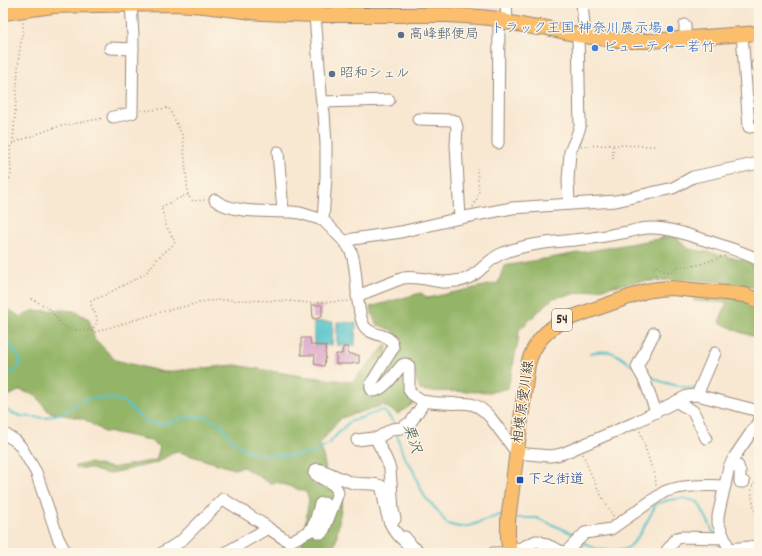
<svg xmlns="http://www.w3.org/2000/svg" width="762" height="556" viewBox="0 0 762 556" font-family="Dekko,'Klee One',sans-serif">
  <rect width="100%" height="100%" fill="#fcf5e5"/>
  <filter id="ink" filterUnits="userSpaceOnUse"><feTurbulence type="fractalNoise" baseFrequency=".025" numOctaves="2"/><feDisplacementMap in="SourceGraphic" scale="8" xChannelSelector="R" yChannelSelector="G"/><feConvolveMatrix kernelMatrix="1 2 1 2 8 2 1 2 1" color-interpolation-filters="sRGB"/></filter>
  <filter id="wash" filterUnits="userSpaceOnUse"><feTurbulence type="fractalNoise" baseFrequency=".012" numOctaves="4" result="noise"/><feDisplacementMap in="SourceGraphic" scale="16" xChannelSelector="R" yChannelSelector="G"/><feGaussianBlur stdDeviation="0.9" result="paint"/><feColorMatrix in="noise" values="0 0 0 0 0 0 0 0 0 0 0 0 0 0 0 0 0 1.4 0 .05"/><feComposite in="paint" operator="in"/></filter>
  <g filter="url(#wash)">
    <rect width="100%" height="100%" fill="#f8e7d1"/>
    <path fill="#f4cfde" d="M313 3H501L500 8 496 11 478 7 460 6 313 8Z"/>
    <path fill="#94b568" stroke="#687043" d="M675 236 689 249 717 254 746 261 759 269V289L742 285 738 298 750 303 759 311V338L740 332 719 322 727 303 694 301 693 297 729 299 732 283 686 279 634 282 553 298 519 330 518 341 508 388 492 392 426 391 420 390 414 372 409 393 414 403 398 414 383 405 341 418 320 443 325 465 326 479 343 496 334 553H299L301 550 309 499 306 492 277 482 270 483 243 467 234 469 176 451 156 463 107 474 89 468H77L75 466 89 463 112 468 156 460 160 447 149 440 121 434 104 432 84 419 49 412 36 396 20 390 3 399V306L21 317 32 311 63 310 74 311 89 319 94 338 115 360 163 372 235 365 301 376 352 382 387 344 386 355 397 357 400 343 394 331 376 324 370 307 421 293 428 298 498 283 504 266Z"/>
    <g fill="#56c4cc" stroke="#487775">
      <path d="M314 322H333L332 345H314Z"/>
      <path d="M337 322 356 323 355 346 337 345Z"/>
    </g>
    <g fill="none" stroke-linecap="round" stroke-linejoin="round">
      <g stroke="#56c4cc" stroke-width="2">
        <path d="M3 338C9 345 25 358 19 367 15 372 8 376 3 379"/>
        <path d="M590 353C613 349 615 353 633 366"/>
        <path d="M647 374C661 384 679 386 696 389"/>
        <path d="M3 406 5 409 12 413 21 416 45 418 64 412 85 399 102 398 121 400 130 407 140 417 147 422 160 424 166 423 187 417 201 416 207 417 221 425 232 439 245 450 259 454 291 456 313 453 328 444 349 422 383 410 393 421 395 425"/>
        <path d="M396 432 403 455 413 470 418 483 425 497 437 510 447 524 459 527 469 526 500 515 504 516"/>
        <path d="M514 518H537L574 534 577 537"/>
        <path d="M582 541C584 542 587 545 590 546 599 551 621 553 629 547 640 538 650 516 656 504L669 500 684 498 698 502 708 521 714 534"/>
        <path d="M718 542 723 553"/>
      </g>
    </g>
    <g id="blocks">
      <g fill="#dba2c8">
        <path d="M312 305H322V316H320V318L313 319Z"/>
        <path d="M301 338H310L311 345 326 346 325 354H326L324 366 314 364 315 355H301Z"/>
        <path d="M343 347H348V354H353V355H359V363H353V364H336V354H342Z"/>
      </g>
    </g>
  </g>
  <g filter="url(#ink)">
    <use href="#blocks" fill-opacity="0" stroke="#9a8878" stroke-width="1"/>
    <g fill="none" stroke-linecap="round" stroke-linejoin="round">
      <defs>
        <g id="minor">
          <path d="M311 3 312 15"/>
          <path d="M506 3 507 22"/>
          <path d="M582 3 585 36"/>
          <path d="M315 15 319 67 321 95 324 113 326 144V177L323 220 345 242 353 239 401 232 460 218 512 208 616 201 673 188 693 177 759 163"/>
          <path d="M685 25V38"/>
          <path d="M742 34 749 127H751"/>
          <path d="M110 48 133 49"/>
          <path d="M757 65H759"/>
          <path d="M322 102 389 100"/>
          <path d="M113 117 132 113 133 35 131 4"/>
          <path d="M418 119 452 120 455 121 457 127 456 145 460 218"/>
          <path d="M498 143 499 19"/>
          <path d="M278 152 283 211"/>
          <path d="M215 200C232 214 271 211 292 212L300 213 323 220"/>
          <path d="M569 204 568 180 570 152 576 138 580 127 578 35"/>
          <path d="M345 242C349 247 352 252 353 258 357 274 356 292 359 308 360 314 361 320 364 326 372 338 393 332 393 348L372 382C370 386 370 388 373 391 384 391 395 373 402 365 405 363 406 364 409 366V390L412 394 423 401"/>
          <path d="M357 296 403 278C416 276 429 280 442 282 449 282 456 281 463 280 479 276 487 259 503 253 528 243 557 242 583 239 598 238 613 234 628 232 635 230 642 228 649 228 668 227 687 235 705 240 723 246 742 251 759 260"/>
          <path d="M654 333 637 367 645 381 656 412"/>
          <path d="M697 395 715 353"/>
          <path d="M677 401C680 406 688 407 693 411L706 438"/>
          <path d="M3 433 16 441 21 447 36 472 58 538 66 553"/>
          <path d="M376 439 392 429 401 428 411 422 421 407 423 401C430 402 436 403 443 403 464 405 473 398 490 417L517 453 550 456 557 455 564 453 634 423 687 396 697 395 759 411"/>
          <path d="M357 440 373 438 376 439C381 449 387 459 390 469L393 510 395 519"/>
          <path d="M729 467 738 466 740 472V482H744"/>
          <path d="M405 537 412 546 421 553"/>
          <path d="M729 549 759 546"/>
          <path d="M162 553 181 541 223 499 266 526 268 528 289 542 310 531 315 522 320 504 322 503H324L325 506 318 531 319 533H322L324 530 338 493C336 481 321 481 314 473L315 470 318 469C330 473 341 479 353 483 363 485 373 482 381 486 384 495 384 505 387 514 389 525 397 535 406 543L409 542"/>
          <path d="M225 553 268 528"/>
          <path d="M493 553H508"/>
          <path d="M510 553 536 541H538L565 553"/>
          <path d="M565 553 585 533 611 529 664 492C681 485 706 485 725 486"/>
          <path d="M665 553 677 538 681 537 723 538"/>
          <path d="M729 553V549L718 523V516L729 467 735 456 759 421"/>
        </g>
        <g id="major">
          <path d="M3 13 53 6 97 5 177 4 204 6 261 13 315 15H447L480 17 499 19 507 22 537 28 543 27 578 35 615 40 630 41H649L759 33"/>
          <path d="M510 553 508 539V521L528 364C534 343 545 331 564 320L646 291 658 289 671 288 736 294 745 295 759 301"/>
        </g>
      </defs>
      <use href="#minor" stroke="#9a8878" stroke-width="13"/>
      <use href="#major" stroke="#9a8878" stroke-width="16"/>
      <g stroke="#9a8878" stroke-width="1.5" stroke-dasharray="1 3" stroke-linecap="butt">
        <path d="M142 111 169 108 183 137 188 195 190 198 193 201 207 200"/>
        <path d="M13 143 19 55 23 29V21"/>
        <path d="M581 146 610 145 657 146"/>
        <path d="M613 159V145"/>
        <path d="M3 183 8 181 11 176 10 148 11 145 13 143 56 127 104 118"/>
        <path d="M188 195H186L161 207 166 225 175 242 174 244 158 258 148 271 141 276 103 296 91 301C90 308 97 313 97 320 97 324 93 327 92 332H95L161 312 207 301 225 300 288 301 309 303 350 301"/>
        <path d="M473 207 479 194 477 168"/>
        <path d="M657 279 653 269 655 266C661 268 666 275 674 270 676 269 677 267 679 266 695 269 709 260 725 256"/>
        <path d="M31 299C36 302 43 304 48 308 55 313 58 324 67 328 74 331 84 329 91 331"/>
        <path d="M640 431 651 466 655 474 656 486"/>
        <path d="M583 454C591 476 601 497 614 517"/>
        <path d="M759 481C756 482 753 484 752 487 750 497 757 517 759 527"/>
      </g>
      <use href="#minor" stroke="#fff" stroke-width="11"/>
      <use href="#major" stroke="#fabe6d" stroke-width="14"/>
    </g>
  </g>
  <g fill="#3f7fe0" stroke="#fcf5e5" stroke-width="1.5">
    <circle cx="670" cy="29" r="4"/>
    <circle cx="595" cy="48" r="4"/>
  </g>
  <g fill="#5c6f8a" stroke="#fcf5e5" stroke-width="1.5">
    <circle cx="401" cy="35" r="4"/>
    <circle cx="332" cy="74" r="4"/>
  </g>
  <rect fill="#1a4fb4" stroke="#fcf5e5" stroke-width="1.5" x="516" y="476" width="8" height="8" rx="2"/>
  <g text-anchor="middle" dominant-baseline="central" stroke-width="3" stroke-linejoin="round" paint-order="stroke">
    <rect fill="#fcf5e5" stroke="#75675a" stroke-width="1" x="552" y="309" width="20" height="22" rx="3"/>
    <g font-size="13" font-weight="bold" fill="#3b2a1e">
      <text x="562" y="320">54</text>
    </g>
    <g font-size="14" fill="#366cbe" stroke="#fcf5e5" text-anchor="end">
      <text x="662" y="29">トラック王国 神奈川展示場</text>
      <text x="603" y="48" text-anchor="start">ビューティー若竹</text>
    </g>
    <g font-size="14" fill="#4e5e75" stroke="#fcf5e5" text-anchor="start">
      <text x="409" y="35">高峰郵便局</text>
      <text x="340" y="74">昭和シェル</text>
    </g>
    <g font-size="14" fill="#3b2a1e" stroke="#fcf5e5">
      <text transform="translate(524 402) rotate(-82)">相模原愛川線</text>
    </g>
    <g font-size="14" fill="#164399" stroke="#fcf5e5" text-anchor="start">
      <text x="528" y="480">下之街道</text>
    </g>
    <g font-size="15" font-style="italic" fill="#435852" stroke="#fcf5e5">
      <text transform="translate(411 439) rotate(72)">栗沢</text>
    </g>
  </g>
  <rect width="762" height="556" fill="none" stroke="#fcf5e5" stroke-width="16"/>
</svg>
